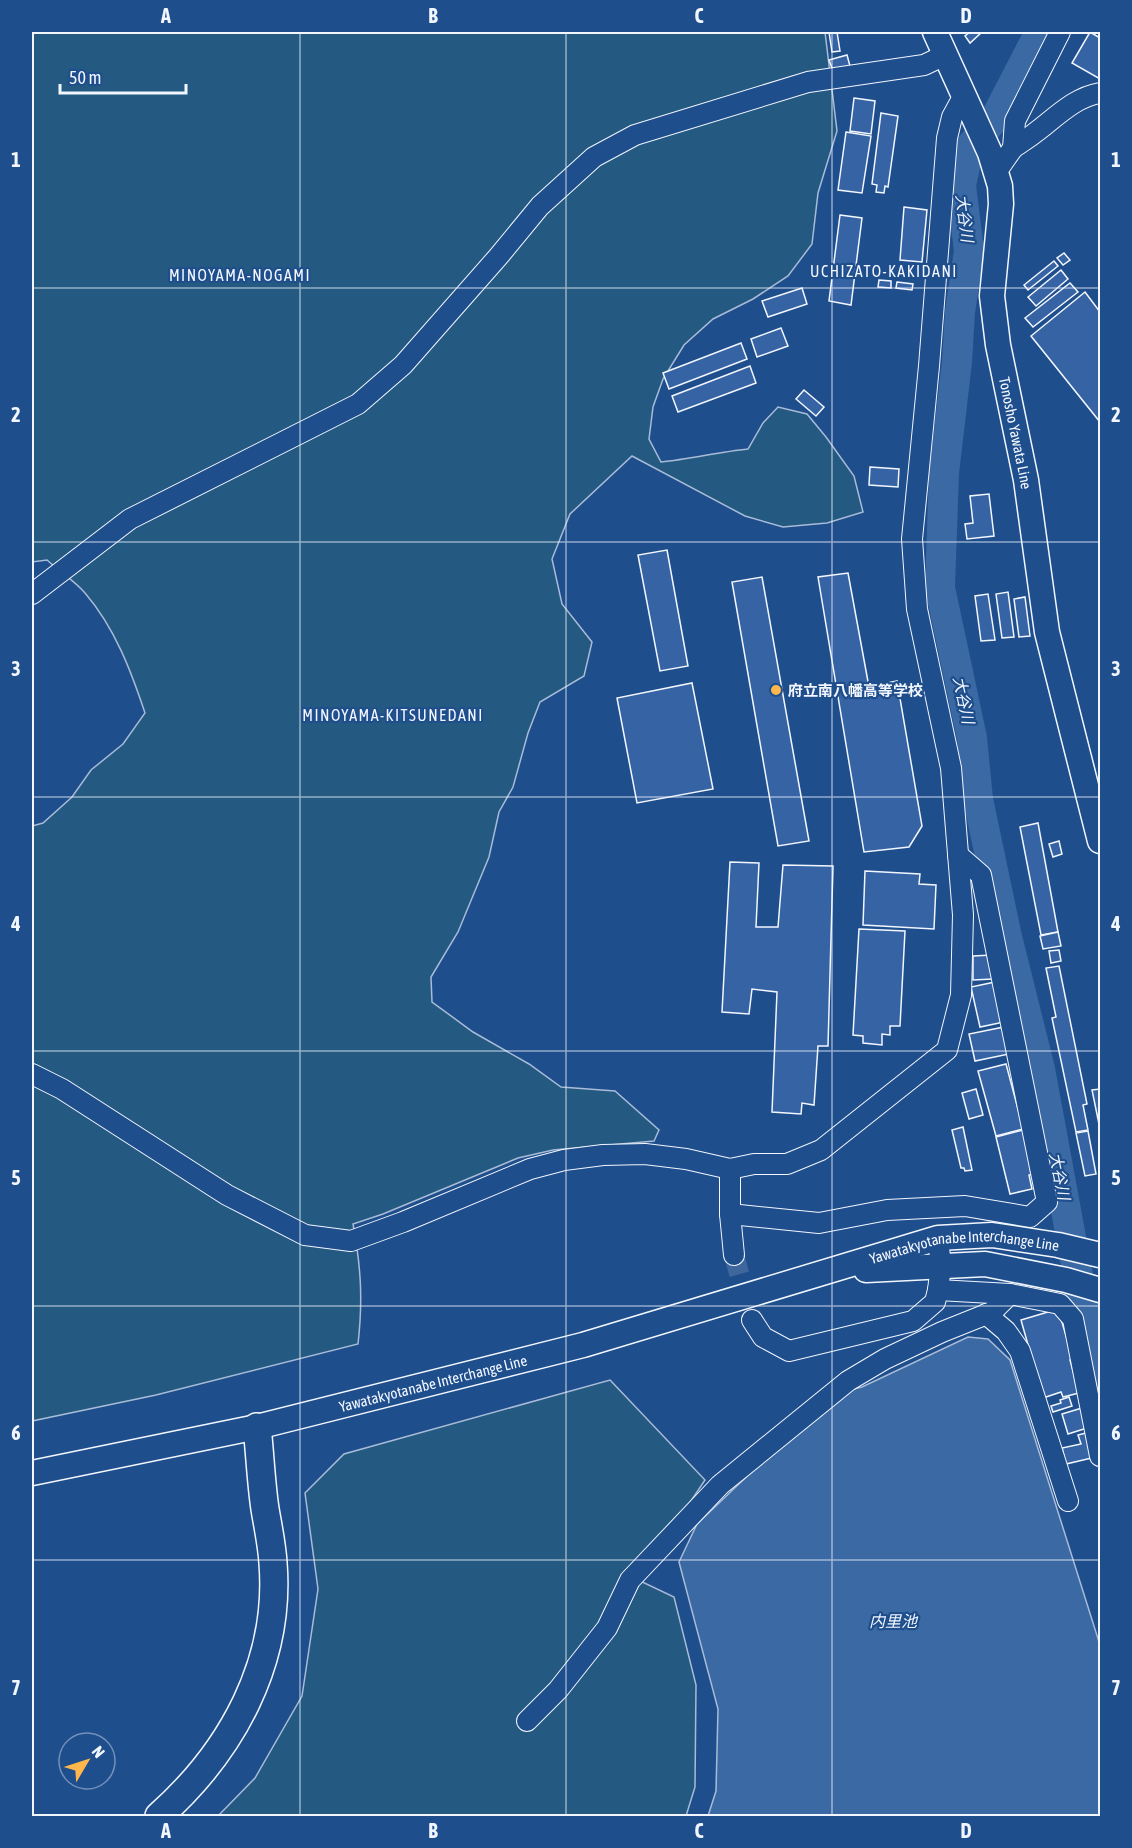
<svg xmlns="http://www.w3.org/2000/svg" width="1132" height="1848" viewBox="0 0 1132 1848" font-family="'Asap Condensed','Noto Sans JP',sans-serif">
  <rect width="100%" height="100%" fill="#1f4e8c"/>
  <g fill="#245a82" stroke="#a8bbd7" stroke-width="1.5">
    <path d="M32 32H825L837 131 818 193 812 244 788 276 753 299 713 319 684 345 663 379 653 407 649 439 661 462C690 459 719 452 748 449L763 423 778 407 807 414 826 437 854 476 863 512 827 523 783 527 745 516 632 456 570 514 552 559 562 604 592 642 584 676 540 702 528 733 513 787 499 812 489 857 458 932 431 977 432 1002 473 1032 529 1064 561 1087 615 1091 659 1130 654 1141 553 1150 518 1158 383 1214 353 1224C361 1267 363 1300 358 1344L156 1395 32 1421V826L43 823 72 797 91 770 123 744 145 713C131 671 115 628 85 593 75 581 59 571 47 560L32 562Z"/>
    <path d="M610 1380 705 1480 638 1580 674 1597 696 1685 695 1787 686 1816H218L255 1778 302 1696 318 1589 305 1493 344 1454Z"/>
  </g>
  <path fill="#3b69a3" stroke="#a8bbd7" stroke-width="1.5" d="M968 1337 988 1339 1010 1360 1100 1645V1816H708L716 1791 718 1709 679 1562 697 1524 833 1394 862 1387Z"/>
  <g fill="none" stroke-linecap="round" stroke-linejoin="round">
    <path stroke="#3b69a3" stroke-width="30" d="M1040 32 996 117 969 148 961 185 969 251 960 312 957 362 944 473 940 588 972 738 978 799 1007 937 1040 1069 1086 1319 1100 1380"/>
  </g>
  <g fill="#3563a3" stroke="#f2f6ff" stroke-width="1.5">
    <path d="M829 32H837L840 51 832 52Z"/>
    <path d="M970 32H982L970 43 965 36Z"/>
    <path d="M1090 32 1100 38V79L1072 63Z"/>
    <path d="M847 55 850 66 833 71 829 60Z"/>
    <path d="M854 98 875 101 871 134 850 131Z"/>
    <path d="M881 113 898 116 888 187 885 186 884 193 876 192 877 185 872 184Z"/>
    <path d="M846 132 871 136 862 193 838 190Z"/>
    <path d="M904 207 927 210 922 262 900 260Z"/>
    <path d="M840 215 862 218 851 305 829 301Z"/>
    <path d="M1064 253 1070 260 1063 265 1057 258Z"/>
    <path d="M1054 261 1058 266 1028 290 1024 285Z"/>
    <path d="M1061 270 1068 279 1036 306 1028 297Z"/>
    <path d="M879 280 891 281V288L878 287Z"/>
    <path d="M897 282 913 284 912 290 896 288Z"/>
    <path d="M1070 283 1078 292 1033 327 1025 318Z"/>
    <path d="M802 288 807 304 768 317 762 301Z"/>
    <path d="M1085 292 1100 312V422L1031 336Z"/>
    <path d="M781 328 788 346 757 357 751 339Z"/>
    <path d="M741 343 747 359 669 389 663 373Z"/>
    <path d="M750 366 756 383 678 412 672 396Z"/>
    <path d="M804 390 824 407 816 416 796 399Z"/>
    <path d="M870 467 899 469 898 487 869 485Z"/>
    <path d="M989 494 994 536 967 539 965 524 973 523 970 496Z"/>
    <path d="M667 550 688 666 660 671 638 555Z"/>
    <path d="M848 573 869 687 897 681 922 826 909 847 864 852 818 577Z"/>
    <path d="M762 577 809 841 778 846 732 582Z"/>
    <path d="M1008 592 1014 637 1002 638 996 594Z"/>
    <path d="M988 594 995 640 981 641 975 596Z"/>
    <path d="M1025 597 1030 636 1019 637 1014 599Z"/>
    <path d="M692 683 713 789 637 803 617 698Z"/>
    <path d="M1038 823 1058 932 1041 935 1020 827Z"/>
    <path d="M1059 841 1062 854 1053 857 1049 844Z"/>
    <path d="M730 862 759 863 756 927H778L783 865 833 866 828 1046H818L814 1105 802 1103 801 1114 772 1112 777 992 752 989 749 1014 722 1012Z"/>
    <path d="M865 871 920 874 919 884 936 885 934 929 863 925Z"/>
    <path d="M859 929 905 931 900 1026H890V1035L882 1034V1045L863 1043V1036L853 1035Z"/>
    <path d="M1058 932 1061 946 1043 949 1040 936Z"/>
    <path d="M1059 950 1061 961 1051 963 1049 951Z"/>
    <path d="M992 955 993 979 973 980V956Z"/>
    <path d="M1059 966 1087 1104 1083 1105 1088 1130 1076 1132 1052 1018 1056 1017 1046 968Z"/>
    <path d="M995 982 1004 1022 980 1027 971 987Z"/>
    <path d="M1004 1027 1009 1054 975 1061 969 1034Z"/>
    <path d="M1006 1064 1022 1124 1027 1128 996 1136 978 1071Z"/>
    <path d="M976 1089 983 1115 969 1119 962 1093Z"/>
    <path d="M1100 1089V1129L1092 1090Z"/>
    <path d="M963 1127 972 1170 965 1171 964 1168H961L952 1130Z"/>
    <path d="M1023 1130 1034 1174 1029 1175 1032 1189 1010 1194 996 1137Z"/>
    <path d="M1088 1131 1096 1174 1085 1176 1076 1133Z"/>
    <path d="M1058 1309 1073 1359 1070 1360 1079 1393 1063 1397 1061 1392 1043 1398 1021 1320Z"/>
    <path d="M1069 1397 1072 1406 1053 1412 1051 1406 1061 1403 1060 1400Z"/>
    <path d="M1082 1408 1087 1428 1068 1434 1062 1414Z"/>
    <path d="M1090 1432 1096 1457 1066 1464 1062 1448 1081 1444 1078 1435Z"/>
  </g>
  <g fill="none" stroke-linecap="round" stroke-linejoin="round">
    <path stroke="#3f679d" stroke-width="20" stroke-dasharray="20 10" stroke-linecap="butt" d="M734 1255 752 1320"/>
    <defs>
      <g id="minor">
        <path d="M1013 148C1020 143 1029 138 1036 132 1056 117 1075 97 1100 93"/>
        <path d="M997 171 1013 148 1015 121 1060 32"/>
        <path d="M32 594 130 519 358 404 403 365 498 257 540 206 594 157 635 135 808 82 924 65 945 55"/>
        <path d="M32 1074 62 1089 227 1195 305 1235 351 1241 403 1222 530 1169 564 1160 603 1155 645 1154 686 1159 730 1169 754 1164H787L821 1150 947 1050 961 995 963 915 951 768 917 609 912 539 929 366 947 138 952 117 964 95"/>
        <path d="M730 1169V1214L734 1255"/>
        <path d="M730 1214 819 1223 887 1210 965 1206 1030 1217 1047 1202 981 875 958 855"/>
        <path d="M938 1290 1010 1294 1060 1304 1073 1319 1100 1456"/>
        <path d="M986 1314 1006 1331 1020 1351 1068 1501"/>
        <path d="M752 1320 763 1337 789 1351 913 1321 935 1302 938 1290 941 1266 938 1238"/>
        <path d="M527 1721 558 1690 607 1628 630 1580 720 1485 848 1381 885 1359 942 1332 992 1312 1010 1294"/>
      </g>
      <g id="major">
        <path id="s1" d="M935 32 990 153 1000 186 1001 204 992 296 998 345 1026 480 1047 632 1100 841"/>
        <path d="M866 1270 985 1264 1066 1280 1100 1290"/>
        <path id="s2" d="M32 1473 257 1427 583 1345 938 1238 992 1235 1058 1245 1100 1255"/>
      </g>
      <path id="highway" d="M159 1816C231 1752 281 1663 273 1563 272 1545 268 1527 265 1509 261 1482 260 1454 257 1427"/>
    </defs>
    <use href="#minor" stroke="#f2f6ff" stroke-width="22"/>
    <use href="#major" stroke="#f2f6ff" stroke-width="27"/>
    <use href="#highway" stroke="#f2f6ff" stroke-width="30"/>
    <use href="#minor" stroke="#1f4e8c" stroke-width="20"/>
    <use href="#major" stroke="#1f4e8c" stroke-width="24"/>
    <use href="#highway" stroke="#1f4e8c" stroke-width="27"/>
  </g>
  <path fill="none" stroke="#f2f6ff" stroke-width="1.5" stroke-opacity="0.55" d="M300 32V1816M566 32V1816M832 32V1816M32 288H1100M32 542H1100M32 797H1100M32 1051H1100M32 1306H1100M32 1560H1100"/>
  <circle fill="#ffb74d" stroke="#1f4e8c" stroke-width="2" cx="776" cy="690" r="6"/>
  <g text-anchor="middle" dominant-baseline="central" stroke-width="4.5" stroke-linejoin="round" paint-order="stroke">
    <g font-size="15" fill="#f2f6ff" stroke="#1f4e8c">
      <text stroke="none"><textPath href="#s1" startOffset="417">Tonosho Yawata Line</textPath></text>
      <text stroke="none"><textPath href="#s2" startOffset="962">Yawatakyotanabe Interchange Line</textPath></text>
      <text stroke="none"><textPath href="#s2" startOffset="411">Yawatakyotanabe Interchange Line</textPath></text>
    </g>
    <g font-size="15" font-weight="bold" fill="#f2f6ff" stroke="#1f4e8c" text-anchor="start">
      <text x="788" y="690">府立南八幡高等学校</text>
    </g>
    <g font-size="16" font-style="italic" fill="#f2f6ff" stroke="#1f4e8c">
      <text transform="translate(965 218) rotate(83)">大谷川</text>
      <text transform="translate(964 700) rotate(78)">大谷川</text>
      <text transform="translate(1060 1176) rotate(79)">大谷川</text>
      <text x="893" y="1621">内里池</text>
    </g>
    <g font-size="16" letter-spacing="1.5" fill="#f2f6ff" stroke="#1f4e8c">
      <text x="884" y="271">UCHIZATO-KAKIDANI</text>
      <text x="240" y="275">MINOYAMA-NOGAMI</text>
      <text x="393" y="715">MINOYAMA-KITSUNEDANI</text>
    </g>
  </g>
  <rect width="1132" height="1848" fill="none" stroke="#1f4e8c" stroke-width="66"/>
  <g transform="translate(87 1761) rotate(51)"><circle r="28" fill="#1f4e8c" stroke="#7391ba" stroke-width="1.5"/>
  <path d="M0-4.5L10 22L0 15L-10 22Z" fill="#ffb74d"/>
  <text y="-9" font-size="16" font-weight="bold" text-anchor="middle" fill="#f2f6ff">N</text>
  </g>
  <path d="M60 84v9h126v-9" fill="none" stroke="#f2f6ff" stroke-width="3"/>
  <text x="69" y="84" font-size="18" fill="#f2f6ff" stroke="#1f4e8c" stroke-width="4.5" paint-order="stroke">50 m</text>
  <rect x="33" y="33" width="1066" height="1782" fill="none" stroke="#f2f6ff" stroke-width="2"/>
  <g font-size="20" text-anchor="middle" font-weight="bold" fill="#f2f6ff">
    <text x="166" y="23">A</text>
    <text x="433" y="23">B</text>
    <text x="699" y="23">C</text>
    <text x="966" y="23">D</text>
    <text x="16" y="167">1</text>
    <text x="1116" y="167">1</text>
    <text x="16" y="422">2</text>
    <text x="1116" y="422">2</text>
    <text x="16" y="676">3</text>
    <text x="1116" y="676">3</text>
    <text x="16" y="931">4</text>
    <text x="1116" y="931">4</text>
    <text x="16" y="1185">5</text>
    <text x="1116" y="1185">5</text>
    <text x="16" y="1440">6</text>
    <text x="1116" y="1440">6</text>
    <text x="16" y="1695">7</text>
    <text x="1116" y="1695">7</text>
    <text x="166" y="1838">A</text>
    <text x="433" y="1838">B</text>
    <text x="699" y="1838">C</text>
    <text x="966" y="1838">D</text>
  </g>
</svg>
